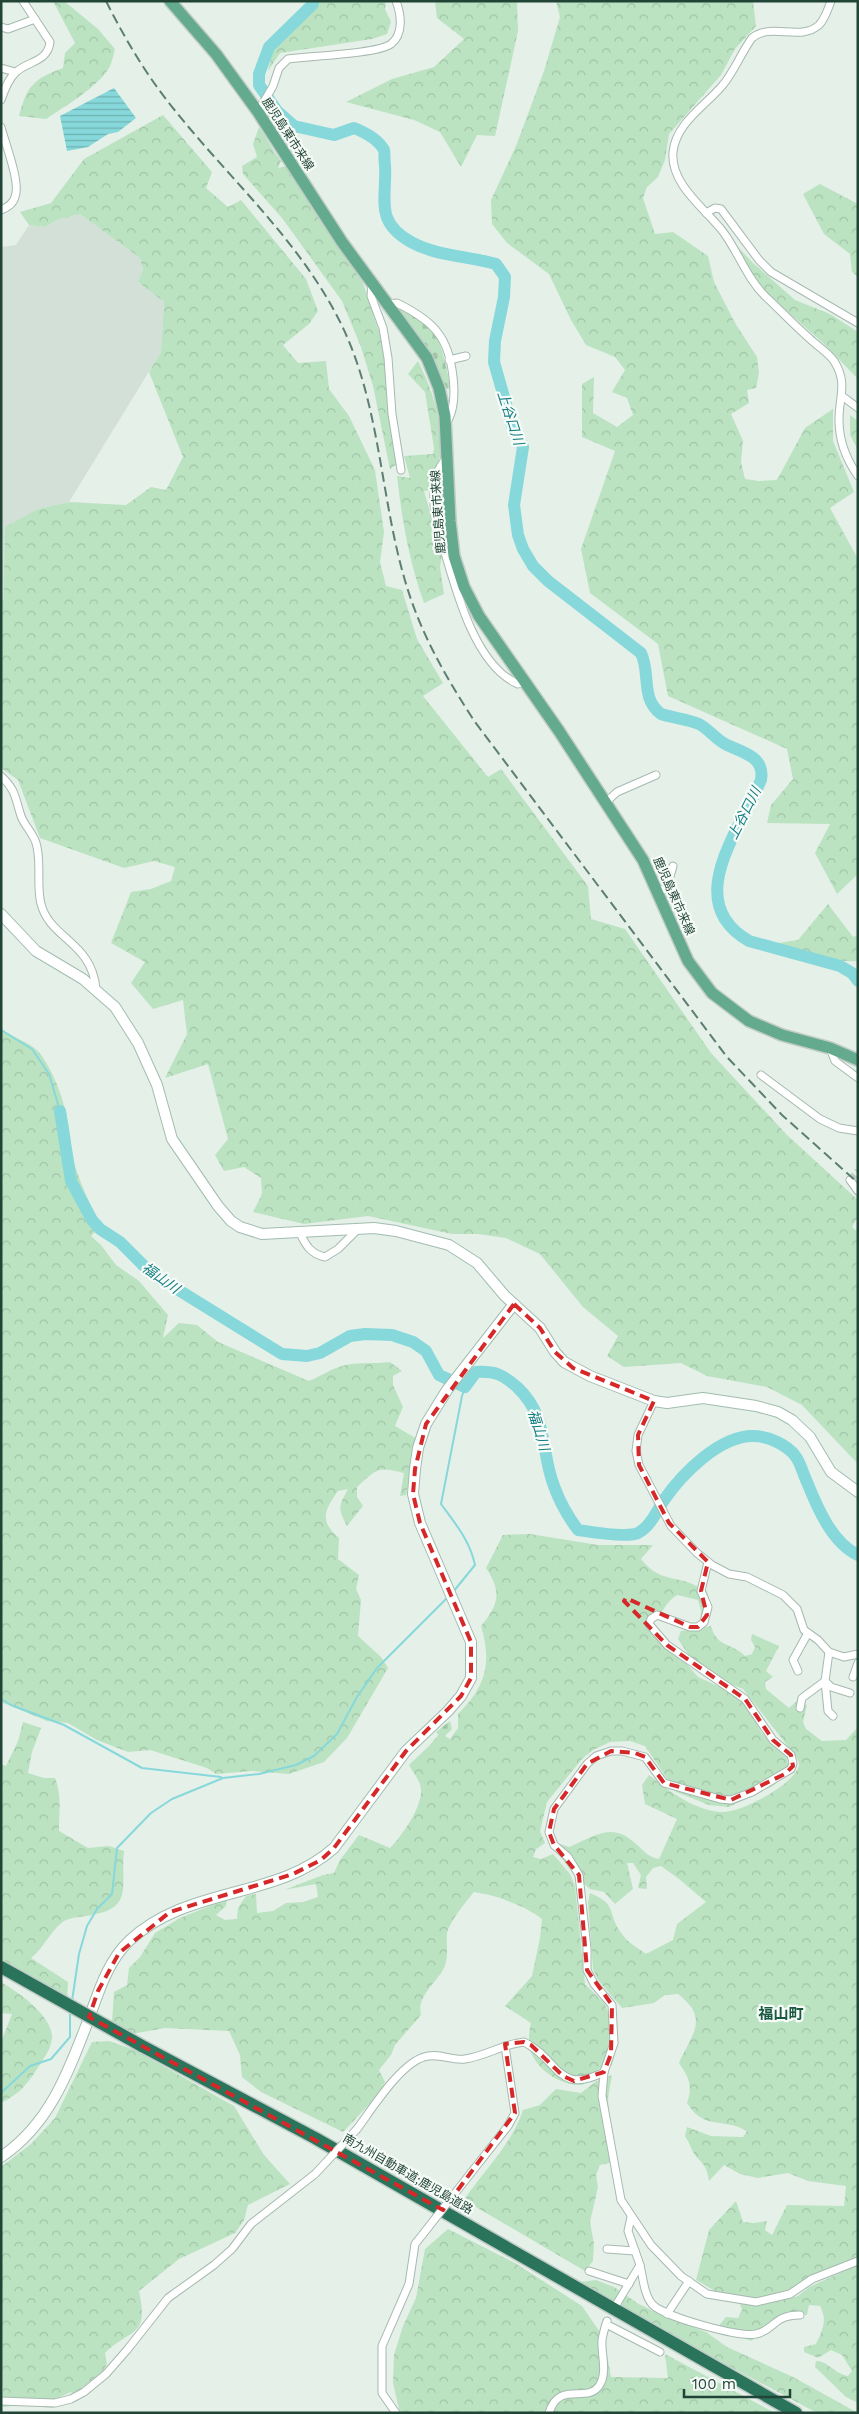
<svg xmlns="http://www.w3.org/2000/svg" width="859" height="2414" viewBox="0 0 859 2414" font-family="'Work Sans','Noto Sans JP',sans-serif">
  <defs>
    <pattern id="forest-crowns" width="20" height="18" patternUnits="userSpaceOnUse" patternTransform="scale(1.25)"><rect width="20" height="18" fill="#bbe3c1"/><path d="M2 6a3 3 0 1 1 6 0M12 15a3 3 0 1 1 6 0" fill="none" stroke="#a0c4a6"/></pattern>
    <pattern id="cemetery-stones" width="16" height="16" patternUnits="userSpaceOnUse" patternTransform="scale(1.25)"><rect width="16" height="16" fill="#bbe3c1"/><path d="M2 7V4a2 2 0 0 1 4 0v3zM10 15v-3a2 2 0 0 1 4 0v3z" fill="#a0c4a6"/></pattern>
    <pattern id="water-rules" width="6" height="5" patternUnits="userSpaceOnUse" patternTransform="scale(1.25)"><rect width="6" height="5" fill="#87d8da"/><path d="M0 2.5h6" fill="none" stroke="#6eb1b2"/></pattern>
  </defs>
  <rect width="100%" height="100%" fill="#e5f0e9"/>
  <path fill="#d2e0d8" d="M80 214 140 258 143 271 138 282 164 302 161 352 69 502 38 509 4 600H1V247L16 245 29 225 45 227 57 220Z"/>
  <g fill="url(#forest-crowns)">
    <path d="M53 1H64L98 29 115 49C113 56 112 63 109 68 97 88 65 106 46 119L19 116C27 86 33 79 63 68L65 53 75 43Z"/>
    <path d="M317 1H386L385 9 391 22 387 34 372 39 280 53 268 71 273 51 317 6Z"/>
    <path d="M435 1H517L518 31 495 136 477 135 461 167 440 132 414 120 346 102 392 79 434 67 464 39 437 18Z"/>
    <path d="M556 1H753L756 26 735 49 721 75 669 134 665 160 658 177 647 187 643 198 655 234 673 232 708 256 714 282 735 323 757 357 759 373 756 388 747 390 749 403 731 414 743 441 741 462 745 479 759 481 777 480 805 428 833 409V441L854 492 830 508 858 559V874L837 894 815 853 830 824 767 823 771 805 793 779 787 749 668 696 658 644 590 593 581 549 615 451 582 437V384L594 377 593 413 617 427 633 415 627 398 612 392 625 370 615 357 586 345 571 320 549 274 507 243 492 224 491 200 516 146 544 71 560 17Z"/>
    <path d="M163 115 212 172 206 188 228 207 241 200 306 279 318 311 309 324 283 345 298 363 326 361 329 389 349 416 375 470 384 532 380 562 386 586 402 590 417 639 443 683 423 696 488 777 501 769 588 886 591 919 625 929 711 1053 787 1135 858 1200V1217L852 1227 858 1232V1464L802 1405 767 1387 707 1376 681 1363 624 1367 607 1356 618 1336 583 1307 540 1254 506 1238 478 1234H452L368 1216 304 1224 253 1212 262 1194 261 1178 244 1167 224 1171 215 1155 228 1139 208 1064 165 1078 187 1034 183 1000 153 1009 131 983 145 962 111 943 131 892 151 889 171 881 175 867 154 861 124 868 40 838 18 780 1 768V600H4L5 527 38 509 69 502 126 505 151 487 166 490 183 457 149 372 161 352 164 302 138 282 143 270 140 258 80 214 57 220 45 227 29 225 20 212 51 203 84 159Z"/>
    <path d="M259 127C268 139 272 150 281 161L278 168 286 166 363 283 382 341 397 464 390 469 373 386 361 347 342 301 282 218 243 174 242 166 257 157 253 144Z"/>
    <path d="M820 184 858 204V277L852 272 850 254 824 234 803 194Z"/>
    <path d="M738 247 752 262 795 300 830 314 858 332V379L823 343 761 288 738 251Z"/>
    <path d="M418 361C432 389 444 424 440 456 438 467 433 479 431 490L424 491 442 554 440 567 444 594 424 603C409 561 402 520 397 476L410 478 404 456 433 454 434 448 425 392 408 374Z"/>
    <path d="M850 415 858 421V450L850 435Z"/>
    <path d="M828 904 853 937 858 935V961C829 963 804 953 778 943L798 940Z"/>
    <path d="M1 1028C13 1039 33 1042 42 1056 57 1078 67 1109 70 1135 71 1143 71 1151 73 1158 79 1182 90 1204 101 1226L91 1236 101 1245 116 1265 139 1281 168 1315 163 1338 179 1323 197 1325 218 1342 309 1381C321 1376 334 1367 346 1365 361 1362 375 1364 390 1362L402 1371 393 1376V1385L403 1407 395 1426 417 1439 406 1495 400 1496 404 1473C377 1466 377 1469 357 1487V1497L363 1506 347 1526C338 1508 338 1507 348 1489L338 1491C324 1511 319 1521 339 1538L338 1559 359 1575 356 1589 361 1600 358 1636 381 1657 388 1668 347 1738 324 1762 289 1774 252 1771 216 1774 207 1768 150 1750 128 1752 97 1740 68 1723 47 1721 1 1702Z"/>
    <path d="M530 1534 598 1545H653L641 1559C656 1577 664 1576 684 1581 692 1583 700 1588 707 1591 709 1604 715 1618 700 1625L701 1610 698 1600 677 1595C666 1601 661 1616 651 1626L674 1649 698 1677 729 1691 742 1702 751 1711 761 1732 787 1758 789 1771 773 1786 729 1807 709 1805 676 1792 645 1746 630 1741 610 1742 593 1750 582 1759 547 1802 540 1831 545 1843 536 1849 533 1857 541 1859 553 1854 570 1874 575 1886 585 1984 605 2004 618 2040 612 2065 598 2069 583 2085C562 2086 538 2072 530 2050 528 2042 529 2031 531 2023L505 2006 532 1976 540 1938 542 1919C526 1906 496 1895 474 1892 468 1899 447 1925 447 1934 446 1946 449 1957 444 1968 436 1983 416 1997 421 2015L395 2045 391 2055 379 2070 385 2082 379 2094 343 2132 261 2092 242 2077 240 2055 229 2031 165 2028 132 2034 112 2023 114 1992 127 1985 129 1968 140 1957 155 1933 180 1918 227 1899 226 1906 216 1915 225 1920 237 1919 238 1908 246 1896 256 1894 257 1913 273 1911 286 1903 303 1902 318 1897 316 1884 284 1890 323 1875 334 1873 340 1860 359 1835 390 1848C402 1836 422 1807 421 1790 421 1781 413 1773 409 1765L429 1746 440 1733 450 1739 458 1728V1714C486 1687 492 1663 481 1626 499 1604 502 1592 486 1568L503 1535Z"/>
    <path d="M711 1626C717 1648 731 1642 745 1656L752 1654 755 1647 751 1640 752 1634 779 1646 766 1671 773 1677 765 1682 766 1689 789 1708 797 1701 807 1705 803 1722 806 1729 822 1741 846 1740 858 1727V2257L826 2272 802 2286 764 2299 727 2298 696 2280 709 2230 736 2201 743 2222 754 2223 767 2221 765 2230 772 2235 787 2205 844 2206 846 2186 808 2181 788 2173 758 2178 740 2174 724 2165 709 2181C706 2160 700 2165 692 2150 690 2145 688 2141 685 2136L687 2127 711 2136 743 2137 747 2131C723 2117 704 2131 687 2103 693 2085 689 2078 679 2063 692 2033 710 2019 678 1994L665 1995 654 2003 622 2008 598 1980 593 1969 588 1902 590 1893C619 1905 606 1913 622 1934 627 1942 638 1948 646 1954L673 1940 677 1924 706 1902 679 1879 661 1866 653 1868 646 1877 647 1889 638 1888 641 1875 633 1863H627L633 1889 615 1904 604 1892 590 1889 575 1876 557 1852 560 1844 569 1847C595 1836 612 1821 636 1844 644 1851 648 1857 659 1859L677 1819 645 1804 642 1785 649 1775C671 1792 692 1809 720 1812 739 1814 791 1786 798 1768 801 1763 797 1758 794 1754L743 1689 708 1675 694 1663 678 1639 681 1631Z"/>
    <path d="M23 1722 41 1728 32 1752 28 1773 44 1778H55C62 1796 59 1812 59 1831L88 1848 109 1846 124 1851C120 1884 135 1908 91 1915 83 1917 71 1917 64 1921 50 1931 44 1948 31 1958L68 1982 67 2002 1 1962V1764L6 1766 18 1741Z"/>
    <path d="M1 1982C18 1992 53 2016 52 2038 51 2050 43 2059 37 2069 26 2086 19 2094 1 2103V2042L12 2014 1 2013Z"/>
    <path d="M109 2041 135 2050 234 2106 264 2155 290 2184 248 2205 244 2220 235 2233 179 2259 139 2291C149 2338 132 2327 105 2353L107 2364 103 2371 74 2394 71 2392 60 2397 53 2408C44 2408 36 2405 28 2404 20 2403 11 2407 3 2407L1 2167 31 2144 55 2118 92 2042Z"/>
    <path d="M612 2075 608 2098 613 2162 600 2165 596 2175 598 2187 590 2222 594 2244 593 2261 585 2271 464 2200C484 2170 512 2144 523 2110L540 2105 556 2089 581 2093 595 2082Z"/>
    <path d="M448 2229 515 2263 582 2306 604 2338 611 2377 668 2378 665 2354 775 2413H400L393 2383 394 2355 403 2326 416 2298 425 2249Z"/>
    <path d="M858 2265V2403L846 2397 815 2367 816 2361C828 2361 835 2374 848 2376L852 2371 842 2355 831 2350 818 2358 804 2352V2347L816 2344C822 2331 828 2320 820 2306L809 2305 807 2315 790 2313 751 2341 717 2328 726 2317 738 2318 742 2310 740 2304 775 2302 798 2296 809 2287Z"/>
    <path d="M596 2280 614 2287 637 2303 659 2314 706 2332 727 2347 793 2377 858 2413H817L686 2343 580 2282Z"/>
  </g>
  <g fill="url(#cemetery-stones)">
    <path d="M397 307C442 331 440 340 451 388L447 389 426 346Z"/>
    <path d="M450 1721 452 1729 442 1739 436 1732Z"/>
  </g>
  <path fill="url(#water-rules)" d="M114 88 136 118 118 132 108 134 88 147 67 151 60 116Z"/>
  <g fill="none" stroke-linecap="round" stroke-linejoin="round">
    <g stroke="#87d8da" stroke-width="2">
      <path d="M1 1030 32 1049 49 1074 60 1111"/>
      <path d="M453 1592 475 1565C470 1541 455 1523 441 1504L462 1396 465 1387"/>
      <path d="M1 1699 11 1705 64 1725 142 1768 221 1777"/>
      <path d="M72 2001 79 1954 87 1926 97 1909 112 1894 117 1848 151 1813 172 1799 223 1778 259 1774 296 1765 314 1756 337 1734 357 1697 377 1668 448 1597"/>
      <path d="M1 2093 30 2066 51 2059 70 2037V2010"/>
    </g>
    <g stroke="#87d8da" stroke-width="12">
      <path d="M313 1V4L269 47 259 74V85L277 111 294 126 334 135 354 128C364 132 378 139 384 150 385 154 384 161 385 165 387 200 374 221 411 242 436 256 468 256 496 264L505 277 504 297 495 341 494 362 512 425 523 447 514 505 518 535 523 549 533 566 548 581 641 653C651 674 640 698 661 714 673 718 687 719 699 724 709 729 716 740 727 745 744 753 765 757 761 780 740 830 681 902 749 941L840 966 852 973 858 981"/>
      <path d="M60 1111 71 1181 92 1220 100 1229 120 1242 151 1273 264 1343 282 1354 307 1356 320 1353 350 1336 365 1334 392 1335 413 1342 426 1351 439 1375 465 1387 476 1372C495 1371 502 1374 517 1387 549 1417 540 1450 554 1486 559 1500 569 1518 578 1530 591 1532 627 1538 638 1533 650 1527 657 1511 664 1500 682 1474 719 1436 753 1436 768 1436 788 1445 796 1457 801 1464 803 1474 807 1482 817 1507 832 1543 858 1555"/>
    </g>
    <path stroke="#becec5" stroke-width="7" stroke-dasharray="7 3.5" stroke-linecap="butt" d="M850 1180 858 1171"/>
    <defs>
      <g id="street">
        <path d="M831 1C828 9 825 19 819 25 800 42 771 22 752 38 741 53 734 72 722 86 705 106 676 123 673 152 670 185 707 210 724 233 739 254 747 278 765 296 780 310 794 325 809 338 817 346 828 352 834 361 848 383 839 396 839 420 839 440 846 459 858 476"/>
        <path d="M1 27 8 29 35 19"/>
        <path d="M1 68 15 72"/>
        <path d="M1 100C4 91 8 79 16 72 28 61 48 62 50 42L23 1"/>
        <path d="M258 112 273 86 279 68 288 59C309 56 377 54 391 44 404 34 401 14 396 1"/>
        <path d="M1 127C5 143 21 183 15 197 13 204 8 207 1 210"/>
        <path d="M706 213 715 208 721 209 759 260 771 272 858 323"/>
        <path d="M372 283 371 296 383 328 388 358 392 414 401 470"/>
        <path d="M389 304 397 303C411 310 429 320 438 333 453 352 460 401 447 422"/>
        <path d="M449 360 466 356"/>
        <path d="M842 396 858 408"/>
        <path d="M446 459C431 474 433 503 436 522 451 569 469 663 518 684L524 681"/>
        <path d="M1 776C16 790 15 798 21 816 24 825 33 833 36 843 42 862 36 884 41 904 50 939 92 942 96 989"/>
        <path d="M605 803 617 792 656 775"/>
        <path d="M658 893 667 887 673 866"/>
        <path d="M830 1048 835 1061 858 1078"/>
        <path d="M761 1075 820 1119 839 1128 858 1131"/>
        <path d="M850 1180 858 1191"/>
        <path d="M300 1233C306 1246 311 1254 325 1257L338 1249 359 1228"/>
        <path d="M654 1401 638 1435 636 1451 639 1465 671 1526 697 1553 712 1565 729 1574 747 1577 783 1595 797 1609 804 1630 818 1640 829 1652 844 1657 858 1654"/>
        <path d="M708 1562 701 1591 708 1607 704 1622 698 1627H690L657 1615 651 1619 649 1624 667 1645 745 1699 773 1740 791 1755 793 1763 791 1769 752 1792 731 1800 720 1799 664 1783 645 1757 622 1751H611L596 1756 587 1764 554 1809 549 1832 554 1845 568 1857 579 1875 587 1949V1970L594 1984 612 2005 614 2043 604 2072 602 2096 621 2200 651 2245 681 2276 707 2294 756 2302 790 2294 812 2279 858 2261"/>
        <path d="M829 1652 825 1681 831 1687 850 1693"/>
        <path d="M798 1671 793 1660 808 1633"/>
        <path d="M853 1677 858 1663"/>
        <path d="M800 1708 802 1698 825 1681 828 1711 833 1716"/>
        <path d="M357 2129C372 2109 400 2064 424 2057 438 2052 451 2061 465 2059 486 2056 503 2044 524 2042 559 2059 557 2096 604 2072"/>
        <path d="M474 2169 508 2126 515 2113 505 2046"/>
        <path d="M607 2249 635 2251"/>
        <path d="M640 2265C643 2277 644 2296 653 2305 665 2317 741 2338 756 2334 775 2330 773 2315 800 2315"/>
        <path d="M589 2271 629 2284"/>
        <path d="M616 2305 640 2265 628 2231 631 2217"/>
        <path d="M667 2314 689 2281"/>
        <path d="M606 2324 660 2352"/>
        <path d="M1 2401 55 2403 71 2399 84 2392 106 2374 127 2350 168 2298 214 2265 232 2249 251 2224 315 2174"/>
        <path d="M396 2413 382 2393V2346L409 2284 415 2244 423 2234"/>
        <path d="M549 2413C559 2380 586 2404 599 2386 608 2373 601 2355 602 2340 603 2334 605 2327 607 2321"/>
      </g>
      <g id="secondary">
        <path d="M1 914 36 951 83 979 115 1007 138 1043 157 1085 172 1139 218 1206 231 1221 240 1227 262 1234 374 1228 396 1231 449 1245 477 1263 505 1296 540 1328 555 1352 564 1362 590 1376 654 1401 667 1403 703 1398 756 1406 778 1412 792 1420 810 1437 831 1472 858 1492"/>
        <path d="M1 2157C49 2125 68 2073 88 2021 98 1994 107 1962 129 1941 189 1885 276 1900 334 1848L406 1751 448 1711 461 1696 471 1678V1642L420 1523 413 1494 415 1469 418 1448 426 1424 447 1390 514 1304"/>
      </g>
      <path id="primary" d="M170 1 216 54 258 112 342 242 427 358 439 388 445 416 450 521 454 556 464 587 479 616 559 731 643 860 688 961 712 993 749 1021 782 1035 830 1048 858 1060"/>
      <path id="highway" d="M142 2046 315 2138 796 2413"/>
    </defs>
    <use href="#street" stroke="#a6b9b0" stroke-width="9"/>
    <use href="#secondary" stroke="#a1bdb0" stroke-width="12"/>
    <use href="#primary" stroke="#c1cbc7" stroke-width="14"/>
    <use href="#highway" stroke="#c1cbc7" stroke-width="15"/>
    <use href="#street" stroke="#fff" stroke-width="7"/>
    <use href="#secondary" stroke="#fff" stroke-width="10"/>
    <use href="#primary" stroke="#64aa8f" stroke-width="11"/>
    <use href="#highway" stroke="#29745b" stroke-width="12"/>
    <path stroke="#5c7f71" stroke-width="2" stroke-dasharray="10 5" stroke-linecap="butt" d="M106 1C126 41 148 78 177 113 231 180 295 237 336 314 380 396 379 490 404 577 419 631 445 676 475 722L727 1057 782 1115 858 1183"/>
    <defs>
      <g id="street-bridge">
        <path d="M315 2174 357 2129"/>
        <path d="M423 2234 474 2169"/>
      </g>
      <path id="highway-bridge" d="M1 1967 142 2046"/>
    </defs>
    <use href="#street-bridge" stroke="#a6b9b0" stroke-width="9" stroke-linecap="butt"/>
    <use href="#highway-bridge" stroke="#c1cbc7" stroke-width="15" stroke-linecap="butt"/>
    <use href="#street-bridge" stroke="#fff" stroke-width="7"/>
    <use href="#highway-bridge" stroke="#29745b" stroke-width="12"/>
  </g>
  <path fill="none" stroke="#d62828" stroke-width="4" stroke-dasharray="10 6" stroke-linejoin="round" d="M514 1304 540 1328 555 1352 573 1368 654 1401 638 1435 639 1465 669 1523 708 1562 701 1591 707 1615 698 1627H690L626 1598 624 1601 667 1645 745 1699 773 1740 791 1755 793 1766 785 1774 731 1800 664 1783 645 1757 635 1753 611 1751 587 1764 554 1809 549 1832 554 1845 579 1875 587 1970 612 2005 611 2054 604 2072 574 2081 563 2076 531 2045 524 2042 505 2044 515 2113 443 2210 89 2017 98 1991 119 1953 170 1912 293 1874 321 1860 334 1848 406 1751 461 1696 471 1678V1642L420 1523 413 1494 415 1469 426 1424Z"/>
  <g text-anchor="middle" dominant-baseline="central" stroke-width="4.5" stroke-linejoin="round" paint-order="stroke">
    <g font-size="12" fill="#214436" stroke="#f6fbf8">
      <text transform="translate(288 134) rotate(57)">鹿児島東市来線</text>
      <text transform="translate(438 512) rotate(-94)">鹿児島東市来線</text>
      <text transform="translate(674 896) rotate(66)">鹿児島東市来線</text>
      <text transform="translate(408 2174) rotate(30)">南九州自動車道;鹿児島道路</text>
    </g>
    <g font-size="14" font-style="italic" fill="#137e82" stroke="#f6fbf8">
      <text transform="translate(511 418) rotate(72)">上谷口川</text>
      <text transform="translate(744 813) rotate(-63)">上谷口川</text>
      <text transform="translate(161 1278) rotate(35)">福山川</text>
      <text transform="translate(539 1430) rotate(73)">福山川</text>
    </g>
    <g font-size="15" font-weight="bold" fill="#1a5941" stroke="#f6fbf8">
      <text x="781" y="2014">福山町</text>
    </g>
  </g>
  <rect width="859" height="2414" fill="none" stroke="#214436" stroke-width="5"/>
  <path d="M684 2389v8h106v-8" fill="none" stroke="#214436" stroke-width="2.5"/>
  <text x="692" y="2389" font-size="15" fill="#214436" stroke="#f6fbf8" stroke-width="4" paint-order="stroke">100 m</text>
</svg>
